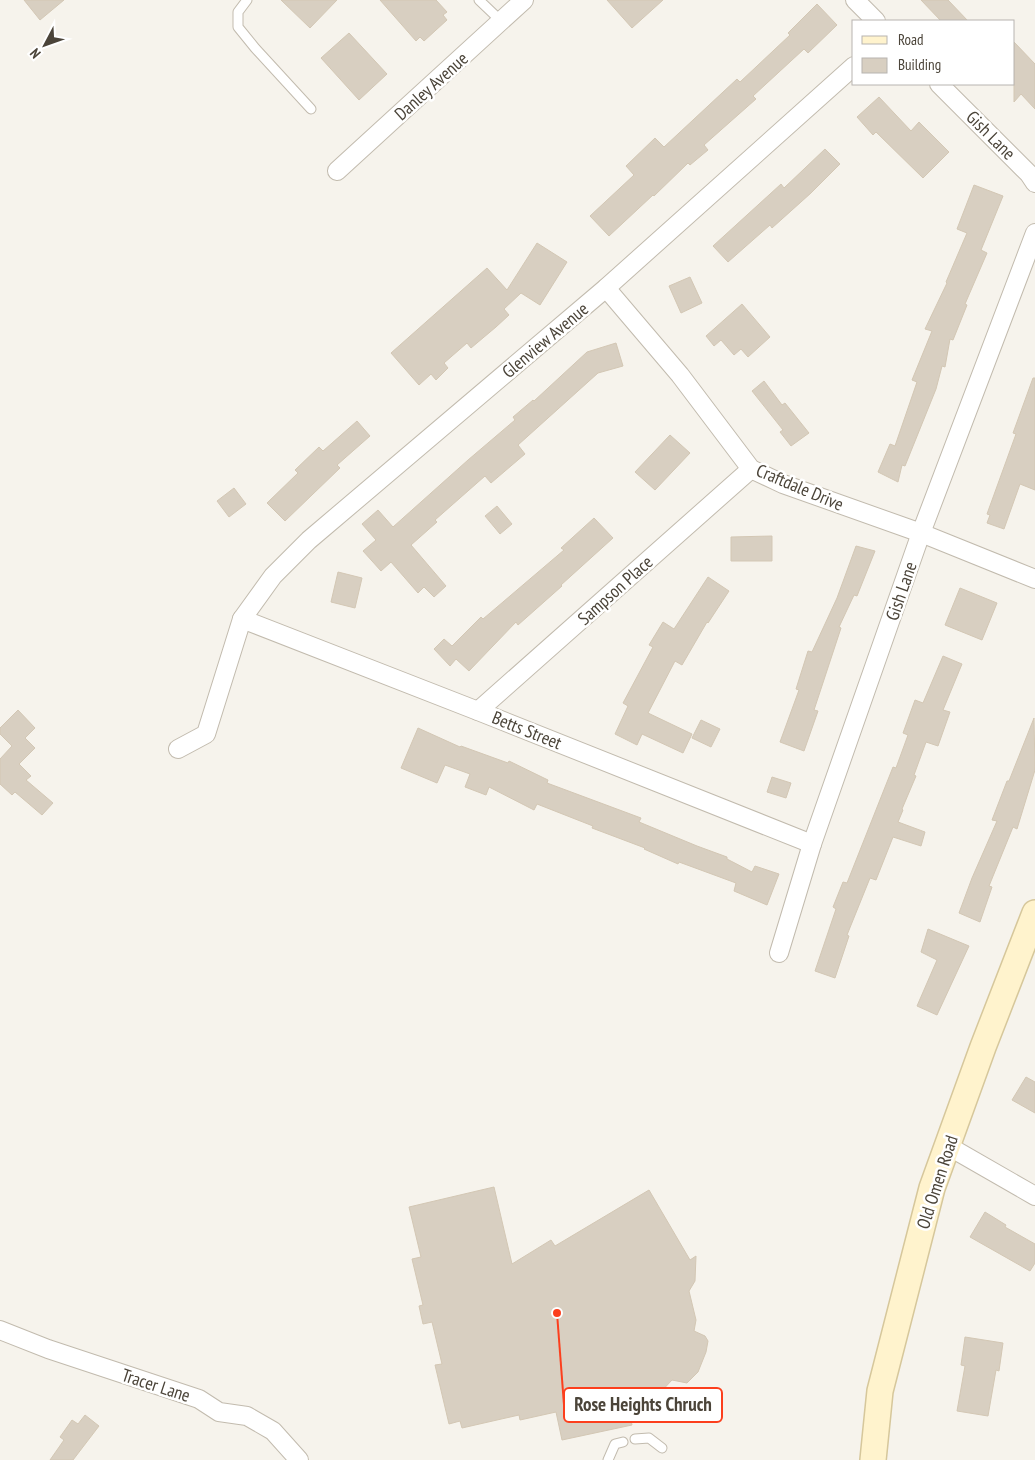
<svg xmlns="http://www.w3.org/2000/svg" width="1035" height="1460" viewBox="0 0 1035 1460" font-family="'PT Sans Narrow',sans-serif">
  <rect width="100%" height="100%" fill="#f6f3ec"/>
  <g fill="#d8cfc1" stroke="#d3c7b4">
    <path d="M24 0H64L40 20Z"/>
    <path d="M281 0H337L310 28Z"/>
    <path d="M380 0H436L447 12 443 15 447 20 424 41 420 37 416 41Z"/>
    <path d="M607 0H663L632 28Z"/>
    <path d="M921 0H948L968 21H941Z"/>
    <path d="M817 4 837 25 808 53 804 49 753 96 756 99 704 145 708 150 690 165 688 163 654 196 653 195 609 236 590 216 634 175 626 166 655 138 664 147 737 79 740 82 790 35 788 33Z"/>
    <path d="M349 33 387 74 359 100 321 58Z"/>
    <path d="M1014 42 1035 64V109L1021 94 1014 102Z"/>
    <path d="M879 97 911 131 919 122 949 152 923 178 876 132 873 135 857 117Z"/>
    <path d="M825 149 840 164 811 193 772 228 770 225 728 262 713 246 781 184 784 188Z"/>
    <path d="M974 185 1003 196 981 250 987 253 965 304 967 305 953 340 950 339 945 367 942 366 936 389 905 466 902 465 898 482 878 472 890 444 895 446 917 382 912 380 932 331 925 329 947 283 946 282 967 233 957 229Z"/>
    <path d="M537 243 567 262 540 305 521 293 504 309 509 315 496 327 471 348 467 343 444 363 448 368 436 380 431 374 419 385 391 353 487 268 507 290Z"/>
    <path d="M690 277 702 303 681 313 669 286Z"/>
    <path d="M742 304 770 337 748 357 741 349 734 355 721 340 714 346 706 336Z"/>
    <path d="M616 343 623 366 598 373 518 445 525 454 491 483 485 476 435 520 437 522 411 545 446 586 434 597 424 587 418 593 391 562 381 571 363 551 376 540 362 524 378 510 393 527 468 460 515 420 513 417 533 400 534 401 587 352Z"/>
    <path d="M1033 378H1035V490L1020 484 1004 529 987 523 990 515 987 514 1016 434 1013 433Z"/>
    <path d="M764 381 782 405 785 403 809 433 791 446 780 432 783 430 752 391Z"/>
    <path d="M357 421 370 436 337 465 340 468 285 521 267 503 298 473 295 470 319 447 323 451Z"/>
    <path d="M670 435 690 453 655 490 635 472Z"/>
    <path d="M234 488 246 504 229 517 217 501Z"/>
    <path d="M497 506 512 524 500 534 485 516Z"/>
    <path d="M594 518 613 538 561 585 562 586 518 625 516 622 469 671 456 659 450 666 434 649 444 639 452 646 481 617 483 619 564 550 561 548Z"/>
    <path d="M772 536V561H731V537Z"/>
    <path d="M856 546 875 551 857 596 854 595 839 627 841 628 814 710 818 711 804 751 780 742 799 690 796 689 808 651 812 652 837 598Z"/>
    <path d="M338 572 362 578 355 608 331 602Z"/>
    <path d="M708 577 729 591 708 623 707 622 682 665 675 661 648 713 692 734 683 753 642 734 637 745 615 734 628 706 623 703 653 647 649 645 663 622 674 629Z"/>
    <path d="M960 588 997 603 982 640 945 625Z"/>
    <path d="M943 656 962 664 943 710 950 712 938 746 926 742 914 775 916 776 902 809 903 810 898 822 925 832 921 846 893 837 876 880 870 878 847 935 849 936 835 978 815 971 836 909 833 907 843 882 847 883 893 767 896 768 908 735 903 733 915 700 923 703Z"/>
    <path d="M18 710 35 728 25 738 35 748 19 764 31 776 26 780 53 803 42 815 15 792 12 795 0 784V759L12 746 0 734V728Z"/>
    <path d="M1034 718 1035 770 1017 829 1013 827 989 886 992 887 980 922 959 913 972 878 997 821 992 820 1007 781H1009Z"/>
    <path d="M701 720 720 729 711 747 692 738Z"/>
    <path d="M418 728 460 747 461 746 508 763 509 761 548 780 547 783 641 818 639 822 697 846 727 857V859L752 872 755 866 779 874 767 905 734 891 736 883 679 862 678 864 644 849 645 848 592 828 593 826 537 804 534 810 489 787 486 795 465 787 470 774 445 765 437 783 401 768Z"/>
    <path d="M772 777 791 783 786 798 767 792Z"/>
    <path d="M928 929 969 946 937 1015 917 1006 937 960 921 952Z"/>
    <path d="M1026 1077 1035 1082V1113L1012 1100Z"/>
    <path d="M494 1187 512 1264 551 1240 555 1246 649 1190 690 1260 696 1256 695 1281 689 1291 696 1320 694 1331 705 1336 708 1341 706 1352 698 1372 687 1383 672 1380 657 1396 636 1405 637 1415 631 1420 632 1425 562 1440 556 1412 520 1420 519 1415 462 1428 460 1421 449 1424 435 1365 442 1364 432 1322 423 1324 419 1306 423 1305 412 1259 421 1257 409 1207Z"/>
    <path d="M985 1212 1006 1225 1005 1227 1035 1244V1263L1030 1271 970 1237Z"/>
    <path d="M965 1337 1003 1343 999 1371 996 1370 988 1416 957 1411 965 1366 961 1365Z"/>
    <path d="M85 1415 99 1426 73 1460H50L64 1440 60 1437 72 1420 78 1424Z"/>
  </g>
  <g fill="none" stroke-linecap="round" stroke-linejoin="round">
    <defs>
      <g id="lane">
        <path d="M247 0 238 12V27L255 48 311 109"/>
        <path d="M479 0 501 21"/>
        <path d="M635 1439 649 1438 662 1448"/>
        <path d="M608 1460 615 1444 623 1442"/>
      </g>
      <g id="street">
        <path d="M855 0 876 21"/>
        <path d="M939 84 1029 174 1035 183"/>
        <path d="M337 171 524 0"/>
        <path d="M606 288 680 375 751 469 783 484 921 533 1035 579"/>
        <path d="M242 619 478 711 812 844"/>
        <path d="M478 711 751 469"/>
        <path d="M178 749 206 734 242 619 273 576 309 540 606 288 854 66"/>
        <path d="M779 953 812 844 921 533 1035 233"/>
        <path d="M948 1146 1035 1196"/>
        <path d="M0 1330 48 1349 199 1399 219 1412 247 1416 273 1431 299 1460"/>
      </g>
      <path id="secondary" d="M873 1460 880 1391 932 1188 983 1047 1035 913"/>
    </defs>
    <use href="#lane" stroke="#c2bbae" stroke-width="11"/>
    <use href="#street" stroke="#c2bbae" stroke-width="20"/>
    <use href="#secondary" stroke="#d6c79b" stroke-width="28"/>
    <use href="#lane" stroke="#fff" stroke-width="9"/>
    <use href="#street" stroke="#fff" stroke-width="18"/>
    <use href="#secondary" stroke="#fff3cd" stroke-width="25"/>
  </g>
  <g text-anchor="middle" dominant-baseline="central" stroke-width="5" stroke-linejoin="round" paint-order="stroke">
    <g font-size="18" fill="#4b4439" stroke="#fff">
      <text transform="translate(431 86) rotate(-42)">Danley Avenue</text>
      <text transform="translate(991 135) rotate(45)">Gish Lane</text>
      <text transform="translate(545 340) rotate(-40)">Glenview Avenue</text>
      <text transform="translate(800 487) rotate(23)">Craftdale Drive</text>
      <text transform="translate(615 590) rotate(-42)">Sampson Place</text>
      <text transform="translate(901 591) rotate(-71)">Gish Lane</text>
      <text transform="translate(527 730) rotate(22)">Betts Street</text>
      <text transform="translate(937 1182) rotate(-72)">Old Omen Road</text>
      <text transform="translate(156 1385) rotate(18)">Tracer Lane</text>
    </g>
  </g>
  <path fill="none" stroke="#fc3f1d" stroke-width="2" d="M557 1313L564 1405"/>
  <circle fill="#fc3f1d" stroke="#fff" stroke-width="2" cx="557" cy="1313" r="5"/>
  <rect fill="#fff" stroke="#fc3f1d" stroke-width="2" x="564" y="1388" width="158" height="34" rx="5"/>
  <g font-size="19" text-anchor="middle" font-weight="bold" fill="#4b4439">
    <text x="643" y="1411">Rose Heights Chruch</text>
  </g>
  <rect x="852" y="20" width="162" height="65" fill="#ffffff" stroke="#b7b4b0"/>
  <rect x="862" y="36" width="25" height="8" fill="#fff3cd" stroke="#b7b4b0"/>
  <text x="898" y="45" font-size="15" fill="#4b4439">Road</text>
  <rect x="862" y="58" width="25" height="15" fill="#d8cfc1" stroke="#b7b4b0"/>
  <text x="898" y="70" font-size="15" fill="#4b4439">Building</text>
  <g transform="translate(45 45) rotate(229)" stroke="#ffffff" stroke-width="4" paint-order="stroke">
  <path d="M0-4L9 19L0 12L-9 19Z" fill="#4b4439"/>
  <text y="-8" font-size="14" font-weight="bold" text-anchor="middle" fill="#4b4439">N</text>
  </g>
</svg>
